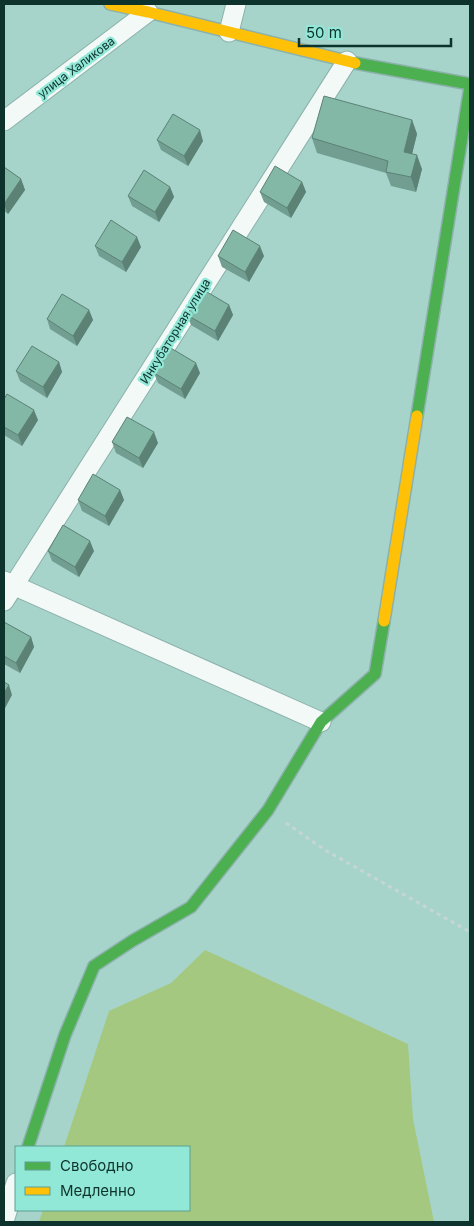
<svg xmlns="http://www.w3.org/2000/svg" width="474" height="1226" viewBox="0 0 474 1226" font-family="Inter,sans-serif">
  <rect width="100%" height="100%" fill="#a6d4cb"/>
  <path fill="#a4c87f" d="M205 950 408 1044 413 1119 434 1222H39L43 1210H189V1147H64L109 1011 171 983Z"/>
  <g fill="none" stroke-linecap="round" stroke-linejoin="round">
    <defs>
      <g id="street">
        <path d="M229 32 236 4"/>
        <path d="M4 121 148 12"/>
        <path d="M4 581 321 722"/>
        <path d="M4 601 347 61"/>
        <path d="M4 1221 16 1183"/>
      </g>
      <g id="fast">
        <path d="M355 63 470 84"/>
        <path d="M417 416 470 87"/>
        <path d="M28 1147 65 1035 94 966 132 941 191 907 268 810 321 722 375 674 384 621"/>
      </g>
      <g id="slow">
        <path d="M110 4 148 12 355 63"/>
        <path d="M384 621 417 416"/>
      </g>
    </defs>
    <use href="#street" stroke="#8cb1aa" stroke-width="21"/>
    <use href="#fast" stroke="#8cb1aa" stroke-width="14"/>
    <use href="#slow" stroke="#8cb1aa" stroke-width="14"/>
    <path stroke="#c6d6d3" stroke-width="3" stroke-dasharray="4 4" stroke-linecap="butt" d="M286 823 325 850 470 932"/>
    <use href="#street" stroke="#f2f9f7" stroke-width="19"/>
    <use href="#fast" stroke="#4caf50" stroke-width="11"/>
    <use href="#slow" stroke="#ffc107" stroke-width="11"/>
  </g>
  <g fill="#719e90">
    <path d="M412 120 417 134 412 154 422 169 416 192 391 186 386 173 317 153 312 138Z"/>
    <path d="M157 140 203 141 188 166 161 150Z"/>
    <path d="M4 167 21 179 25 190 8 214 4 211Z"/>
    <path d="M302 182 306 192 291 218 264 202 260 192Z"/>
    <path d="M170 187 174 197 159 222 132 206 128 196Z"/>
    <path d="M95 246 141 247 126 272 99 256Z"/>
    <path d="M218 256H264L249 282 222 267Z"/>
    <path d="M229 305 233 315 218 341 191 325 187 315Z"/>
    <path d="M89 310 93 320 77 346 50 329 47 319Z"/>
    <path d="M59 362 62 372 47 398 20 381 16 371Z"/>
    <path d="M154 373H200L185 399 158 383Z"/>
    <path d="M4 399 38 420 22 446 4 435Z"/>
    <path d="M112 442 158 443 143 468 116 453Z"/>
    <path d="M120 490 124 500 109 526 82 511 78 500Z"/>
    <path d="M48 551H94L79 577 52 561Z"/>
    <path d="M4 622 31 637 34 647 20 673 4 664Z"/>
  </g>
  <g fill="#5c8175">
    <path d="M412 120 417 134 409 166 404 152Z"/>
    <path d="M200 130 203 141 188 166 184 156Z"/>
    <path d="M417 155 422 169 416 192 411 177Z"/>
    <path d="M21 179 25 190 8 214 4 204Z"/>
    <path d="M302 182 306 192 291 218 287 208Z"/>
    <path d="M170 187 174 197 159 222 155 212Z"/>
    <path d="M137 237 141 247 126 272 122 262Z"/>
    <path d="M260 246 264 256 249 282 245 272Z"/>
    <path d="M229 305 233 315 218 341 215 331Z"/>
    <path d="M89 310 93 320 77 346 73 336Z"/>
    <path d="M59 362 62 372 47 398 43 387Z"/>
    <path d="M196 363 200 373 185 399 181 389Z"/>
    <path d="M34 410 38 420 22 446 18 435Z"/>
    <path d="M154 432 158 443 143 468 139 458Z"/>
    <path d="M120 490 124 500 109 526 105 516Z"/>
    <path d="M90 541 94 551 79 577 75 567Z"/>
    <path d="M31 637 34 647 20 673 16 663Z"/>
    <path d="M9 685 12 695 4 710V693Z"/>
  </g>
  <g fill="#83b8a7" stroke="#5c8175">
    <path d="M324 96 412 120 404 152 417 155 411 177 386 172 388 161 312 138Z"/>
    <path d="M173 114 200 130 184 156 157 140Z"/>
    <path d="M275 166 302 182 287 208 260 192Z"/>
    <path d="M4 167 21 179 4 204Z"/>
    <path d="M144 170 170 187 155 212 128 196Z"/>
    <path d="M111 220 137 237 122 262 95 246Z"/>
    <path d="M233 230 260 246 245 272 218 256Z"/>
    <path d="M202 289 229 305 215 331 187 315Z"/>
    <path d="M62 294 89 310 73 336 47 319Z"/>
    <path d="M32 346 59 362 43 387 16 371Z"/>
    <path d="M169 347 196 363 181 389 154 373Z"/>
    <path d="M7 394 34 410 18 435 4 427V399Z"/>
    <path d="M127 417 154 432 139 458 112 442Z"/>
    <path d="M93 474 120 490 105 516 78 500Z"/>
    <path d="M63 525 90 541 75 567 48 551Z"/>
    <path d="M4 622 31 637 16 663 4 656Z"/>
    <path d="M4 682 9 685 4 693Z"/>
  </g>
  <g text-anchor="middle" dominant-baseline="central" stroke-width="4.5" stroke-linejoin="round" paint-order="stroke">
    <g font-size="12" fill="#0e332d" stroke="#92e8d7">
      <text transform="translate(76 67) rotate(-37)">улица Халикова</text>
      <text transform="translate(175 331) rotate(-58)">Инкубаторная улица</text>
    </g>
  </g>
  <rect width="474" height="1226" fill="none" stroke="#0e332d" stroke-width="10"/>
  <rect x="15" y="1146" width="175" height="65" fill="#92e8d7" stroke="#5da093"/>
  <rect x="25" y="1162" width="25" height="8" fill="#4caf50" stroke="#5da093"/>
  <text x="60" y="1171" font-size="15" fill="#0e332d">Свободно</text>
  <rect x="25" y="1187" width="25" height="8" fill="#ffc107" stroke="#5da093"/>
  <text x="60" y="1196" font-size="15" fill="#0e332d">Медленно</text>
  <path d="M299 38v8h152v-8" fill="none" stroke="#0e332d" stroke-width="2.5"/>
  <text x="306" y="38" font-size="15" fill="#0e332d" stroke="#92e8d7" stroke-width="4" paint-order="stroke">50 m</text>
</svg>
